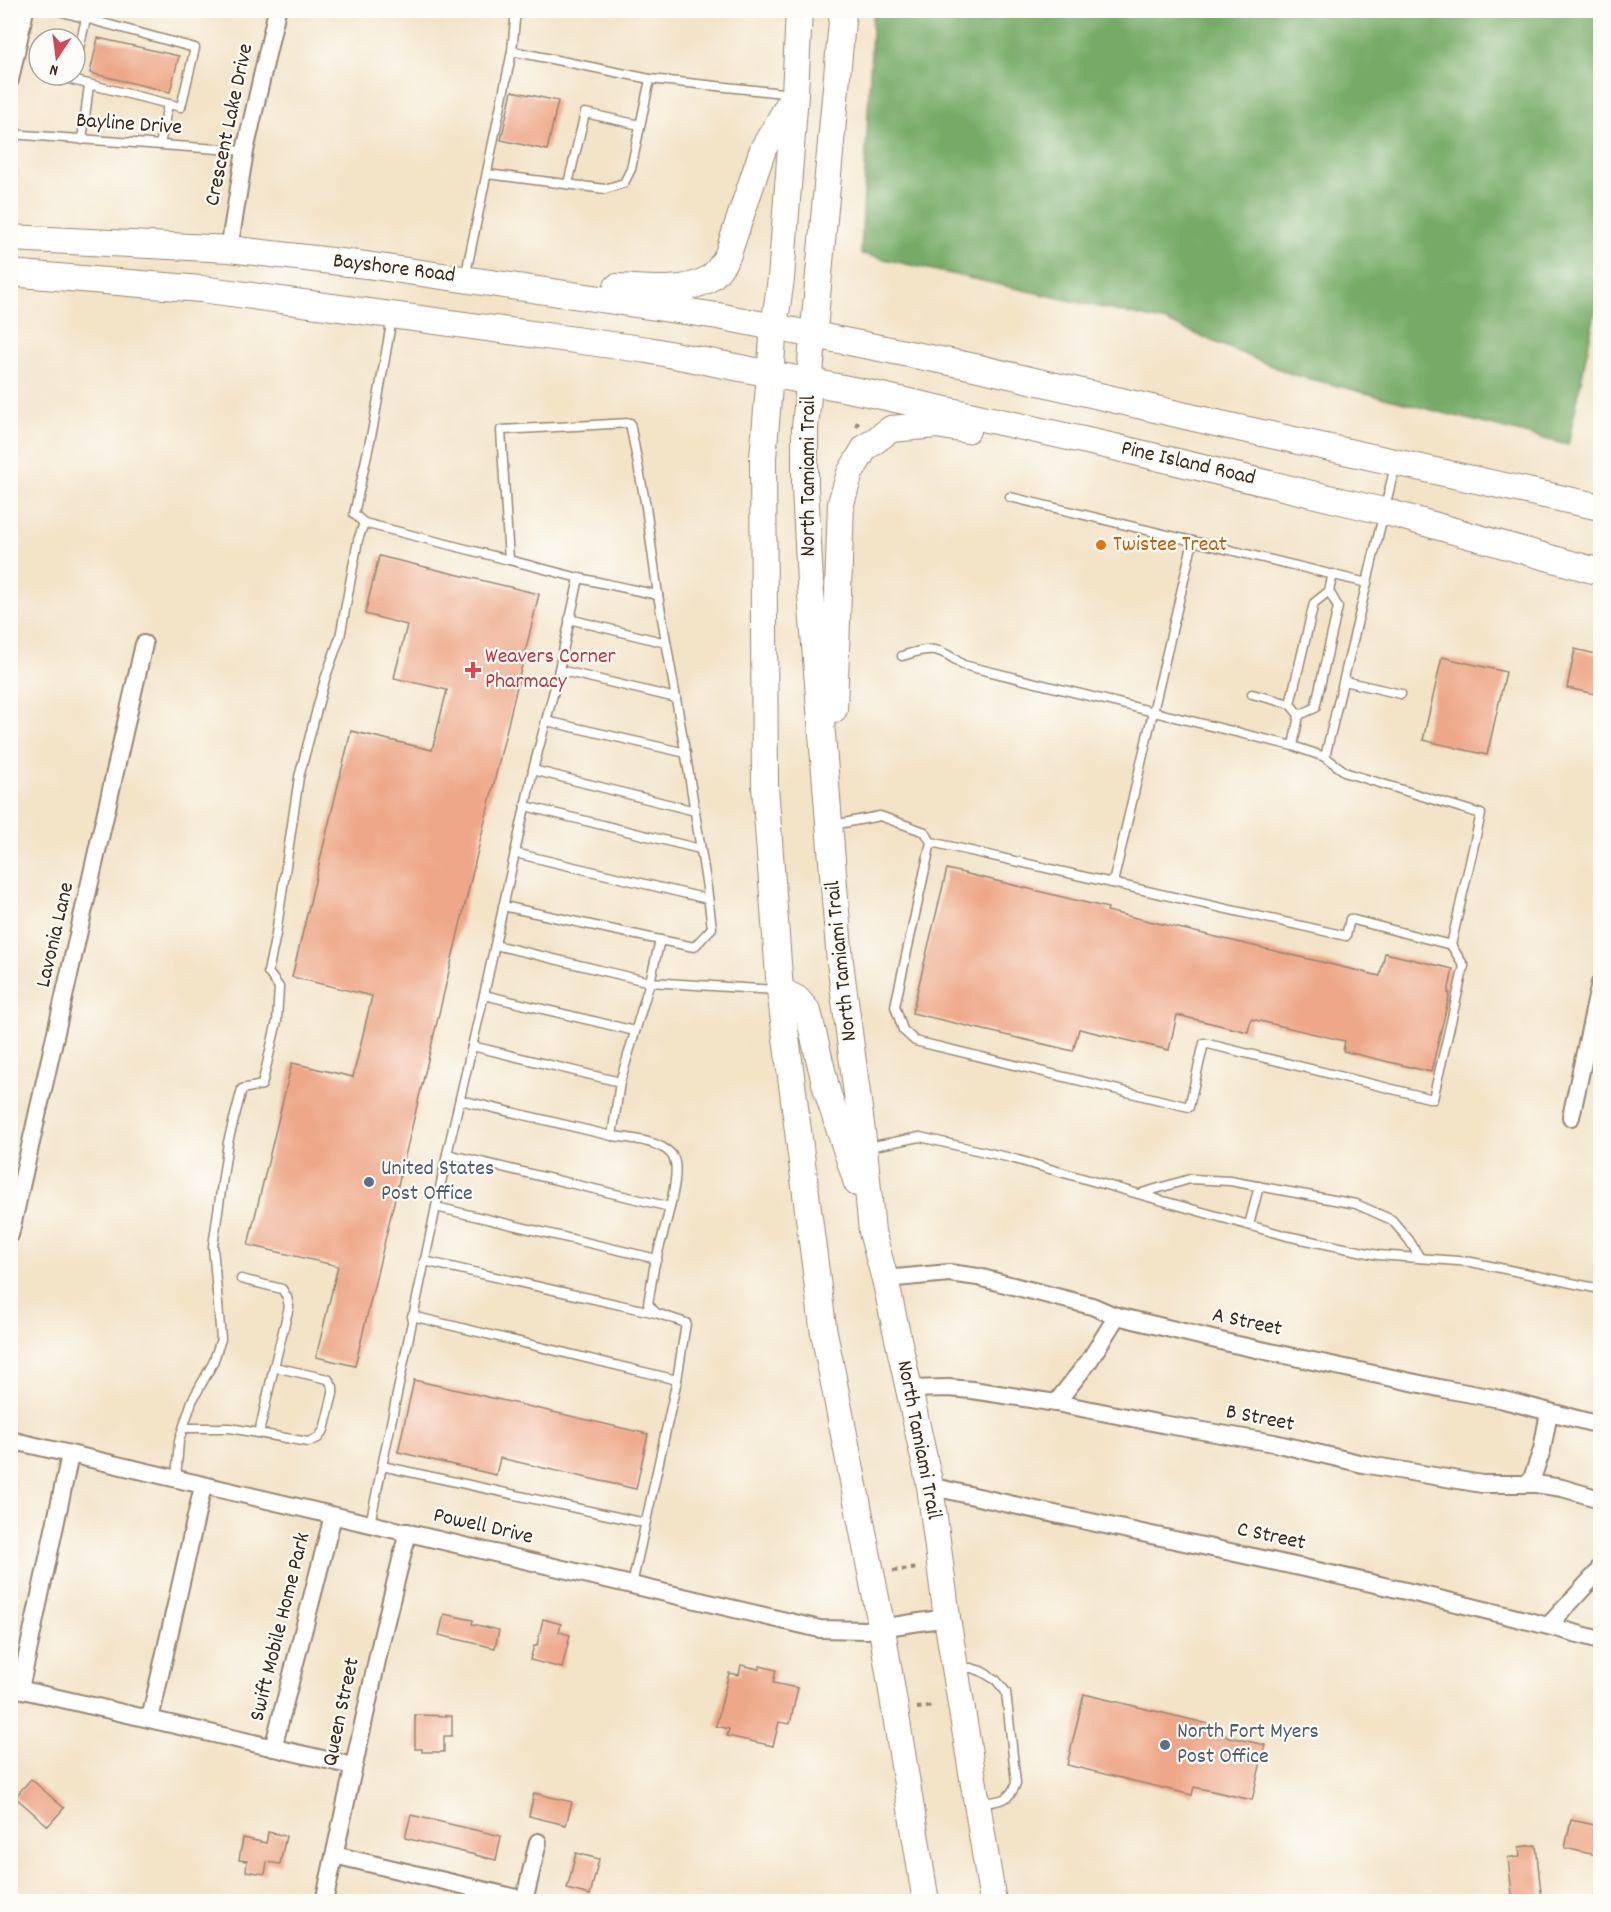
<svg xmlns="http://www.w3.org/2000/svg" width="1611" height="1912" viewBox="0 0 1611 1912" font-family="Dekko,sans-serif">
  <rect width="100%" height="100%" fill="#fdfcf7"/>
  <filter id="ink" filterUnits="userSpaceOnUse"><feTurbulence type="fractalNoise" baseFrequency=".0167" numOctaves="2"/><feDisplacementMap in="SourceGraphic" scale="12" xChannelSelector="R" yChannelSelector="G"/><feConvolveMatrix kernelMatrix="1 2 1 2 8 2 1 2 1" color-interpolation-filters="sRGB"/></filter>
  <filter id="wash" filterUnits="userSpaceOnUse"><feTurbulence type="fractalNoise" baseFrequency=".008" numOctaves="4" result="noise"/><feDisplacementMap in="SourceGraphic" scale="24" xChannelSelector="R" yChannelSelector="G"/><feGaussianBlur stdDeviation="1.35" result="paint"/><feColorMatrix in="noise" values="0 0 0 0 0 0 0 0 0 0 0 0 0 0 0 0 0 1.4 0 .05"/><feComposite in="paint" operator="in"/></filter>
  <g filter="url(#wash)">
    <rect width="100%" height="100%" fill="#f3e3c7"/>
    <path fill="#76aa66" stroke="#586a42" stroke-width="1.5" d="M873 11H1600V288L1568 445 1291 374 1167 322 861 254Z"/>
    <g id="blocks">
      <g fill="#eea788">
        <path d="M98 38 179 56 170 92 90 73Z"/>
        <path d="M512 91 558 101 547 150 501 140Z"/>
        <path d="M379 556 539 594 355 1366 316 1357 338 1266 248 1245 292 1063 353 1077 372 996 292 977 351 731 432 750 447 690 394 678 407 625 365 614Z"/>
        <path d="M1575 649 1600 655V695L1567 688Z"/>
        <path d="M1442 657 1506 672 1487 755 1423 740Z"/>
        <path d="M947 869 1108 908 1107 911 1380 976 1385 953 1453 969 1448 993H1450L1431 1072 1343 1051 1345 1041 1251 1019 1248 1032 1177 1015 1169 1050 1079 1029 1073 1051 912 1013Z"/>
        <path d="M414 1380 648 1434 636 1489 500 1458 496 1475 398 1452Z"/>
        <path d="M444 1614 473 1620 472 1624 499 1630 495 1648 439 1635Z"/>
        <path d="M543 1619 561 1624 559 1632 570 1635 562 1668 530 1660 534 1646H537Z"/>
        <path d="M741 1665 759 1669 760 1666 776 1670 773 1683 798 1688 790 1724 779 1722 773 1746 727 1736 729 1729 716 1726 729 1673 739 1675Z"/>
        <path d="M1084 1694 1209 1724 1207 1732 1265 1745 1252 1800 1194 1787 1192 1795 1067 1765Z"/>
        <path d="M415 1715 452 1716V1736H444V1752H422V1749H415Z"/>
        <path d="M31 1779 64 1808 48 1826 15 1797Z"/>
        <path d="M534 1793 572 1802 566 1825 529 1816Z"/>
        <path d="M411 1815 501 1836 496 1860 405 1838Z"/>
        <path d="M1571 1820 1600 1826V1856L1565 1848Z"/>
        <path d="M268 1832 286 1836 280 1864 267 1862 265 1874 246 1871 247 1861 239 1860 243 1838 266 1843Z"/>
        <path d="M1536 1845 1542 1902H1513L1508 1858 1520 1857 1519 1847Z"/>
        <path d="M576 1853 599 1859 590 1895 567 1889Z"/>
      </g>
    </g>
  </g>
  <g filter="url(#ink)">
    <use href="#blocks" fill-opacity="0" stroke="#978672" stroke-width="1.5"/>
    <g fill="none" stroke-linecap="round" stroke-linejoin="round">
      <defs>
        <g id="lane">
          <path d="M55 10 195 48 181 107 72 80 73 75"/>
          <path d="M512 51 650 79 792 94"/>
          <path d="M75 65 86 19"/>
          <path d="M10 134 245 151"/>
          <path d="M82 140 89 85"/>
          <path d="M160 145 168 104"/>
          <path d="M487 174 605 189 624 183 631 169 650 79"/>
          <path d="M568 184 585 113 640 125"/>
          <path d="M465 278 512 51 516 10"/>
          <path d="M392 318 373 427 354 514 364 523 509 560 501 430 630 423 646 507 658 595 687 762 707 888 712 928 694 947 660 940 650 982 776 990"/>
          <path d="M1010 497 1367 583"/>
          <path d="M509 560 579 578"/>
          <path d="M569 619 666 643"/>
          <path d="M902 656C932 647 937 646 963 665L1293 746 1325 757 1347 773 1481 814 1451 945 1464 966 1433 1099 1204 1043 1189 1107 915 1041 903 1030 895 1006 931 842"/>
          <path d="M559 670 676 698"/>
          <path d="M1344 681 1401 694"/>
          <path d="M1252 694 1290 704"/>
          <path d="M1299 715 1315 708 1338 607 1329 591"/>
          <path d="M546 721 686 753"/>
          <path d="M1293 746 1299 715 1290 704 1314 603 1329 591 1333 574"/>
          <path d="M1325 757 1395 466"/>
          <path d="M533 770 695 811"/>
          <path d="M525 806 700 849"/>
          <path d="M833 825 880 816 925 832 931 842 1346 936 1350 919 1451 945"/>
          <path d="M515 853 708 899"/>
          <path d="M1113 883 1193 541"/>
          <path d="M503 906 660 940"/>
          <path d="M495 945 650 982 620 1082 612 1136C628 1138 667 1141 674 1159 682 1178 659 1245 654 1268 652 1280 650 1292 648 1304L656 1313 686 1323 677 1380 632 1585"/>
          <path d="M484 995 635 1031"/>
          <path d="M472 1046 620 1082"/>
          <path d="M460 1100 612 1136"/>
          <path d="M868 1147 920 1137 1011 1158 1287 1236 1378 1255 1471 1262 1600 1289"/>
          <path d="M447 1154 670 1207"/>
          <path d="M1142 1193 1190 1179 1230 1181 1356 1204 1392 1220 1409 1240 1420 1258"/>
          <path d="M436 1207 657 1259"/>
          <path d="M1249 1225 1259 1186"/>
          <path d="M424 1261 656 1313"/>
          <path d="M241 1279 282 1289 287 1297 289 1307 274 1367"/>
          <path d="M412 1316 677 1380"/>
          <path d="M184 1428H230L308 1442 318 1438 324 1430 333 1394V1387L328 1379 274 1367 259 1433"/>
          <path d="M382 1466 645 1523"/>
          <path d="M176 1479 179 1441 192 1401 213 1363 221 1339 213 1246 228 1142 242 1089 262 1085 277 1021 279 987 268 972 276 934 299 777 325 679 340 637 358 540 364 523"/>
          <path d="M370 1524 447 1154 484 995 533 770 556 683 579 578 658 595"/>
          <path d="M958 1668H971L981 1671 996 1680 1006 1692 1016 1783C1010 1802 998 1801 980 1803"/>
          <path d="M1600 1895V1900"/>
        </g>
        <g id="street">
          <path d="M10 80 25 10"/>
          <path d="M229 249 245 151 277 10"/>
          <path d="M1571 1117 1600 983"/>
          <path d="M10 1235 144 644"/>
          <path d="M885 1279 949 1273 978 1277 1092 1306 1113 1315 1233 1344 1444 1389 1500 1399 1600 1425"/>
          <path d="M910 1389 948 1388 972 1390 1056 1403 1162 1424 1274 1443 1363 1464 1482 1484H1536L1562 1488 1600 1499"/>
          <path d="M1056 1403 1089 1361 1117 1316"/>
          <path d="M10 1440 820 1629 866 1630 947 1618"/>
          <path d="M1530 1484 1542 1450 1549 1412"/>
          <path d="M930 1486C1153 1538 1379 1579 1600 1640"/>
          <path d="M1549 1625 1599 1571 1600 1567"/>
          <path d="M10 1687 353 1766"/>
          <path d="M20 1689 70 1455"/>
          <path d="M150 1719 203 1486"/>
          <path d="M273 1748 333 1516"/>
          <path d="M334 1855 525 1900"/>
          <path d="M324 1902 383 1633 408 1532"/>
          <path d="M524 1902 538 1842"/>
        </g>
        <g id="primary">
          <path d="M799 10 795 94 781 279 774 327 763 458 765 786 780 990 823 1327 882 1629 926 1902"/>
          <path d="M843 10 805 428V487L810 582 840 962 864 1148 872 1232 885 1279 930 1486 947 1618 993 1902"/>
          <path d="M10 238 229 249 366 265 718 316 970 366 1216 423 1600 507"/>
          <path d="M10 273 201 289 648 350 868 393 1110 446 1383 511 1600 572"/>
          <path d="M617 287C645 288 681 294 707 280 717 274 723 264 728 254L763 149 792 99"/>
          <path d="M834 709 841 503 850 473 865 448 891 429 936 425 967 430"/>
          <path d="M780 990 797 999 808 1012 827 1091 857 1183"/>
        </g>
      </defs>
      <use href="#lane" stroke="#978672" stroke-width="11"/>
      <use href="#street" stroke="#978672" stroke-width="20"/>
      <use href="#primary" stroke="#978672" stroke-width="28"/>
      <g stroke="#978672" stroke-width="4" stroke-dasharray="4.5 4.5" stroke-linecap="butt">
        <path d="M856 426 860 419"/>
        <path d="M893 1571 919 1568"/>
        <path d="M917 1708 934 1706"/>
      </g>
      <use href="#lane" stroke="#fff" stroke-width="8"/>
      <use href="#street" stroke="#fff" stroke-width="16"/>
      <use href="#primary" stroke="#fff" stroke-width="26"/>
    </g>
  </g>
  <circle fill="#e8710a" stroke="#fdfcf7" stroke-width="2" cx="1101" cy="545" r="6"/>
  <path fill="#e0444e" stroke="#fdfcf7" stroke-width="2" d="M470 661h6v6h6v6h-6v6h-6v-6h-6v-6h6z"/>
  <g fill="#5c6f8a" stroke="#fdfcf7" stroke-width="2">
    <circle cx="369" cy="1182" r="6"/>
    <circle cx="1165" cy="1745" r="6"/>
  </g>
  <g text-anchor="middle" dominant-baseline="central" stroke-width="4.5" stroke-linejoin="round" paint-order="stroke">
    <g font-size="22" fill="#3b2a1e" stroke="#fdfcf7">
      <text transform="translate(129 125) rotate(4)">Bayline Drive</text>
      <text transform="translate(230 125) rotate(-78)">Crescent Lake Drive</text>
      <text transform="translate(394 269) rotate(7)">Bayshore Road</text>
      <text transform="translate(1188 464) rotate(13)">Pine Island Road</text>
      <text transform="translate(809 476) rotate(-90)">North Tamiami Trail</text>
      <text transform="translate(56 935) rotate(-77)">Lavonia Lane</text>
      <text transform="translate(842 961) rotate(-96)">North Tamiami Trail</text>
      <text transform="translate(1247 1323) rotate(12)">A Street</text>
      <text transform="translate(1260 1419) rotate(11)">B Street</text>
      <text transform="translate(918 1440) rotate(79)">North Tamiami Trail</text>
      <text transform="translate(483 1527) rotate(13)">Powell Drive</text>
      <text transform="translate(1271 1537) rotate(12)">C Street</text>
      <text transform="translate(281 1627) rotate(-76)">Swift Mobile Home Park</text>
      <text transform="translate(342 1712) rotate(-78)">Queen Street</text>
    </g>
    <g font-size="22" fill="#c56008" stroke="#fdfcf7" text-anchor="start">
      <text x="1113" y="545">Twistee Treat</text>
    </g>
    <g font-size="22" fill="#be3a42" stroke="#fdfcf7" text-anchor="start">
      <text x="485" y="657">Weavers Corner<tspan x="485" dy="25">Pharmacy</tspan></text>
    </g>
    <g font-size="22" fill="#4e5e75" stroke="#fdfcf7" text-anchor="start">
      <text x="381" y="1169">United States<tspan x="381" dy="25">Post Office</tspan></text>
      <text x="1177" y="1732">North Fort Myers<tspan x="1177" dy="25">Post Office</tspan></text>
    </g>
  </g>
  <rect width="1611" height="1912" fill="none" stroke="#fdfcf7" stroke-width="36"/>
  <g transform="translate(57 57) rotate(193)"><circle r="28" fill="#fdfcf7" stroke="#afa8a0" stroke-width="1.5"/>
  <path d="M0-4.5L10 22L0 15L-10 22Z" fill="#d1495b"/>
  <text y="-9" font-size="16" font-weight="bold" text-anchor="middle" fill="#3b2a1e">N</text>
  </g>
</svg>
